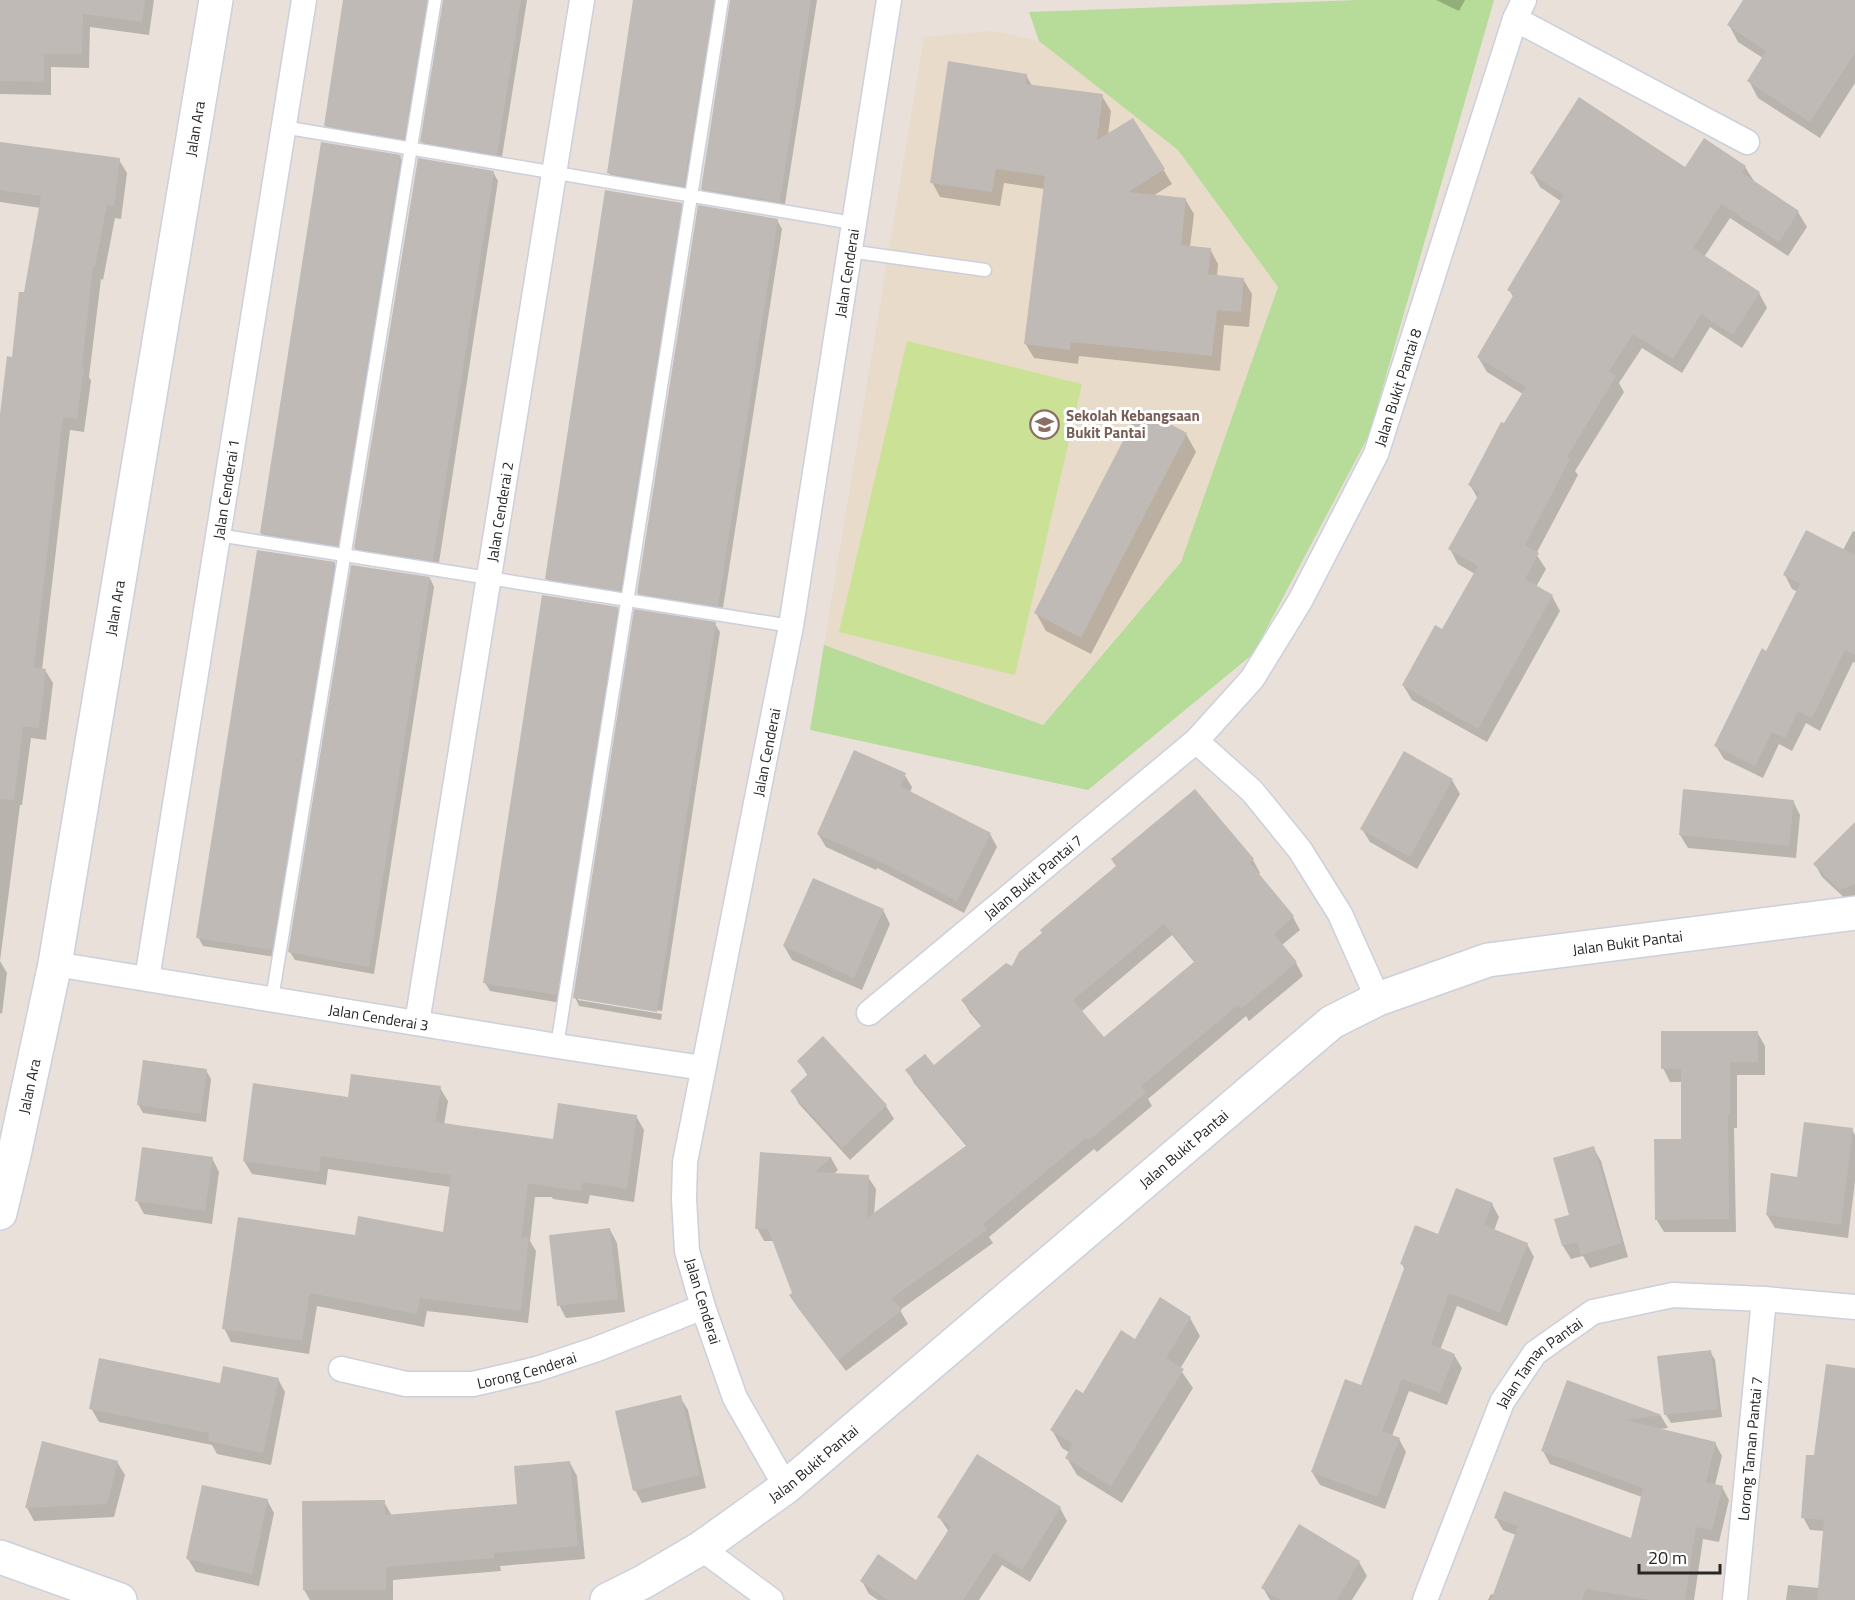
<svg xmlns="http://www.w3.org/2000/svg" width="1855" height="1600" viewBox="0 0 1855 1600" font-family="'Titillium Web',sans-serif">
  <rect width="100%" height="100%" fill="#e8e0d9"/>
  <path fill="#e9dbc9" d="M993 31 1039 41 1178 150 1278 287 1181 562 1042 725 824 645 924 37Z"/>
  <path fill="#b7db99" d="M1358 0H1494L1369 435 1253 654 1088 790 810 730 824 645 1043 725 1181 562 1278 287 1178 150 1039 41 1029 12Z"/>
  <path fill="#cae196" d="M907 341 1082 384 1015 675 839 632Z"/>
  <g fill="#0003" fill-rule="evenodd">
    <path d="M0 0H154L149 35 90 27 89 68 51 67V95L0 94Z"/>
    <path d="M345 0H527L501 163 427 150 422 141 445 2 443 0 436 1 408 147 330 134 325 125Z"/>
    <path d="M635 0H817L784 210 707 197 702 189 732 2 730 0 723 1 689 194 614 181 609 173Z"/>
    <path d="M1436 0H1465L1459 11Z"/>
    <path d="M1745 0H1855V83L1820 138 1758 98 1749 81 1763 58 1738 42 1729 25Z"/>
    <path d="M1026 75 1032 86 1102 96 1111 111 1108 135 1163 169 1172 184 1153 196 1185 199 1194 214 1190 247 1210 249 1218 264 1217 276 1243 279 1252 294 1249 327 1224 325 1220 371 1079 356 1078 364 1034 358 1025 343 1045 189 1004 183 1000 206 940 197 932 182Z"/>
    <path d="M0 144 119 160 127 173 121 219 115 218 103 280 101 279 89 377 91 381 84 432 70 430 42 670H45L53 683 46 740 31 738 22 805H20L0 961 7 973 2 1014 0 1013V426L41 208 0 202Z"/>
    <path d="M400 157 405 165 342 554 266 542 261 533Z"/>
    <path d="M1745 167 1754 181 1798 212 1807 227 1788 256 1730 218 1704 257 1759 293 1767 308 1742 348 1710 327 1682 373 1642 348 1619 383 1624 392 1575 471 1578 475 1536 554 1546 569 1536 587 1552 596 1560 611 1487 742 1412 700 1403 685 1443 631 1475 574 1458 564 1450 549 1478 499 1470 485 1523 394 1487 372 1478 357 1514 298 1509 290 1562 202 1540 187 1532 173Z"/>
    <path d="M493 172 498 181 438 569 360 557 355 548Z"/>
    <path d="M681 204 686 212 625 598 551 587 546 578Z"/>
    <path d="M777 220 782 229 722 614 643 601 638 593Z"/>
    <path d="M1186 434 1196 452 1091 654 1046 631 1036 613Z"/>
    <path d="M1853 531 1855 532V663L1853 662 1820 731 1806 723 1792 751 1779 744 1763 778 1724 759 1716 746 1798 592 1792 589 1785 575 1843 550Z"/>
    <path d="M334 563 339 572 276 957 203 946 198 937Z"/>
    <path d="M430 578 434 587 374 974 295 960 290 952Z"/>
    <path d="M617 608 622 617 561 1003 490 991 485 983Z"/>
    <path d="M715 624 720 632 662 1011 578 997V1000L662 1014 661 1020 579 1006 575 997Z"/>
    <path d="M904 774 912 787 910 793 990 834 997 847 964 913 877 868 876 870 826 847 818 834Z"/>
    <path d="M1452 780 1460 794 1417 869 1370 842 1362 829Z"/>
    <path d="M1195 791 1253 860 1260 873 1258 875 1293 917 1300 930 1282 945 1296 963 1303 976 1249 1021 1246 1016 1148 1099 1152 1106 1097 1152 1094 1149 989 1237 993 1243 900 1310 908 1324 846 1371 798 1308 790 1296 794 1293 774 1241H764L757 1228 761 1154 831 1158 838 1170 833 1175 868 1177 876 1189 874 1215 967 1147 914 1083 907 1070 934 1067 982 1027 970 1013 963 1001 1013 968ZM1172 935 1195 963 1104 1039 1081 1012Z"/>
    <path d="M1793 801 1800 815 1796 858 1688 848 1680 835Z"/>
    <path d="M1855 824V900L1849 902 1822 877 1815 864Z"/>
    <path d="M883 910 890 924 862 990 792 960 784 946Z"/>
    <path d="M1757 1032 1765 1046V1075H1737V1128H1734L1736 1232H1664L1656 1219 1682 1141V1082H1670L1663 1068Z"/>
    <path d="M823 1038 886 1106 894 1119 850 1160 799 1104 792 1091 808 1076 799 1061Z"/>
    <path d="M206 1070 211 1079 206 1122 143 1113 138 1104Z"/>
    <path d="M440 1088 448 1101 444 1125 554 1140 636 1116 644 1130 634 1202 590 1195 588 1204 553 1199 552 1197H535L530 1241 536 1251 528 1323 427 1311 424 1327 317 1306 309 1354 231 1342 224 1328 356 1237 445 1234 451 1187 328 1169 326 1185 252 1174 244 1161 349 1098Z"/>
    <path d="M1852 1130 1855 1135V1181L1848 1238 1775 1228 1767 1215 1798 1179Z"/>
    <path d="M1593 1147 1601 1161 1628 1257 1590 1268 1583 1256 1571 1259 1563 1246 1556 1220 1571 1216Z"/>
    <path d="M212 1158 219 1172 212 1224 144 1214 137 1201Z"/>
    <path d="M1492 1204 1499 1217 1494 1231 1527 1244 1534 1257 1507 1326 1457 1306 1440 1350 1454 1355 1462 1368 1447 1405 1409 1391 1392 1436 1399 1439 1406 1452 1385 1509 1320 1485 1312 1472 1362 1387 1405 1270 1402 1264 1439 1236Z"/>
    <path d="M610 1230 617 1243 625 1312 566 1318 559 1305Z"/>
    <path d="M1190 1318 1200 1336 1180 1369 1193 1388 1122 1503 1077 1475 1067 1458 1070 1453 1062 1448 1052 1430 1135 1341Z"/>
    <path d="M1710 1351 1715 1360 1722 1417 1671 1423 1666 1415Z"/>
    <path d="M1855 1370V1600H1786L1788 1585 1819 1588 1824 1531 1810 1530 1803 1517 1815 1457Z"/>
    <path d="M278 1379 285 1392 271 1465 217 1454 212 1445 99 1422 91 1408 221 1385Z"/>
    <path d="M1568 1382 1661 1416 1668 1428 1658 1429 1715 1443 1722 1456 1715 1485 1722 1487 1729 1500 1719 1542 1703 1539 1694 1600H1488L1491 1594 1494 1595 1516 1535 1503 1530 1496 1518 1632 1540 1642 1497 1550 1464 1543 1451Z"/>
    <path d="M680 1397 688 1410 706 1488 642 1503 635 1490Z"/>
    <path d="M44 1443 117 1462 125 1475 114 1517 34 1521 27 1508Z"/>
    <path d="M570 1463 577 1476 585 1559 500 1566 501 1571 393 1580V1600H310L304 1590 384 1502 392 1516 519 1505Z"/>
    <path d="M267 1500 274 1513 259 1586 196 1572 188 1559Z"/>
    <path d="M1060 1508 1067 1521 1030 1582 1002 1565 979 1600H878L869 1594 862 1581 916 1582 949 1532 939 1517Z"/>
    <path d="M1359 1562 1367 1576 1352 1600H1270L1263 1588Z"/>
  </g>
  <g fill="#c0bab6" fill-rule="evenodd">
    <path d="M0 0H145L142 22 83 14 82 54H44V82L0 81Z"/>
    <path d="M343 0H427L404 139 324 126Z"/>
    <path d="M443 0H521L497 155 420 142Z"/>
    <path d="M633 0H714L684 186 607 173Z"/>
    <path d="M730 0H811L780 202 701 189Z"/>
    <path d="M1743 0H1855V53L1810 122 1747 81 1766 51 1727 25Z"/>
    <path d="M948 61 1027 74 1026 84 1103 94 1097 140 1133 118 1165 169 1128 192 1186 198 1181 245 1211 248 1208 274 1244 278 1241 312 1217 310 1212 356 1071 342 1070 350 1024 344 1045 176 996 169 992 192 930 183Z"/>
    <path d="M1579 97 1685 167 1704 138 1746 166 1742 173 1799 211 1779 242 1721 204 1693 248 1760 292 1733 335 1701 314 1673 359 1633 334 1609 371 1616 376 1567 457 1570 459 1525 545 1539 553 1525 579 1553 595 1478 729 1402 685 1435 625 1442 629 1478 566 1448 549 1480 492 1468 485 1501 422 1504 423 1526 387 1477 357 1514 294 1507 290 1564 195 1530 173Z"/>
    <path d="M0 142 120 158 114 206 107 205 95 267H93L82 366H84L77 419 63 417 34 667 46 669 39 728 23 726 14 800 0 799V414L7 356 12 357 19 292H24L41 196 0 190Z"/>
    <path d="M321 142 401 155 338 546 260 533Z"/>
    <path d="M418 158 494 171 433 561 354 548Z"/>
    <path d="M605 190 682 203 620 591 545 579Z"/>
    <path d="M698 205 778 219 718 606 637 593Z"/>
    <path d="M1140 408 1187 433 1081 638 1034 613Z"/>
    <path d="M1806 530 1855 555V655L1845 650 1812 718 1798 711 1785 738 1772 732 1755 766 1714 746 1762 648 1766 651 1800 584 1783 575Z"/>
    <path d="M257 550 335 562 272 950 196 938Z"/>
    <path d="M351 565 430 577 369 967 288 952Z"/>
    <path d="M542 595 618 607 557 995 483 983Z"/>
    <path d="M634 609 716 622 657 1012 573 998Z"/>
    <path d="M854 750 906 773 900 786 991 833 957 901 869 856V857L817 834Z"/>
    <path d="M1404 751 1453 779 1410 857 1360 829Z"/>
    <path d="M1195 789 1254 859 1250 863 1294 916 1274 934 1297 962 1241 1009 1238 1005 1141 1086 1146 1093 1089 1140 1086 1138 983 1224 987 1230 892 1298 902 1310 838 1360 789 1295 792 1293 768 1229H755L760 1152 832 1157 815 1172 869 1175 867 1218 967 1145 905 1070 925 1054 934 1065 982 1025 961 1000 1006 963 1012 966 1019 952 1042 933 1040 930 1116 866 1111 859ZM1164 924 1195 961 1104 1037 1073 1000Z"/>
    <path d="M1683 789 1794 800 1789 846 1679 835Z"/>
    <path d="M1855 822V884L1840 890 1813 864Z"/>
    <path d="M813 878 884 909 854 978 783 946Z"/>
    <path d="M1661 1031H1758V1062H1730V1115H1728L1729 1219 1655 1220 1654 1139H1681V1069H1661Z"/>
    <path d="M823 1036 887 1105 842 1148 790 1091 808 1074 797 1061Z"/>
    <path d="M143 1060 207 1069 201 1114 137 1105Z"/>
    <path d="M351 1074 441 1086 436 1122 553 1139 558 1103 637 1115 627 1189 583 1182 581 1191 544 1186V1185L528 1184 521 1238 529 1237 521 1311 420 1298 417 1314 310 1293 302 1341 222 1329 238 1217 355 1235 358 1216 443 1232 451 1175 321 1156 319 1172 243 1161 253 1083 348 1097Z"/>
    <path d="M1804 1122 1853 1128 1841 1225 1766 1215 1771 1173 1797 1177Z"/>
    <path d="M1594 1146 1622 1243 1581 1255 1577 1242 1562 1246 1554 1219 1569 1215 1553 1158Z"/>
    <path d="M142 1147 213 1157 205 1211 135 1201Z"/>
    <path d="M1456 1188 1493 1203 1484 1225 1528 1243 1500 1313 1449 1293 1431 1344 1455 1354 1440 1393 1402 1379 1382 1431 1400 1438 1377 1497 1311 1472 1345 1379 1361 1385 1405 1266 1400 1264 1415 1225 1438 1234Z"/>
    <path d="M610 1228 618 1299 557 1306 549 1235Z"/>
    <path d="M1160 1297 1191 1317 1166 1358 1184 1369 1111 1486 1065 1458 1073 1444 1050 1430 1076 1389 1083 1393 1121 1330 1135 1339Z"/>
    <path d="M1711 1350 1718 1409 1664 1415 1657 1356Z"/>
    <path d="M99 1358 220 1383 223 1366 279 1378 263 1453 208 1441 209 1433 89 1409Z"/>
    <path d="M1826 1364 1855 1368V1600H1817L1824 1520 1801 1518 1806 1455H1814Z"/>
    <path d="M1567 1380 1662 1415 1625 1420 1716 1442 1706 1482 1723 1486 1712 1530 1696 1527 1685 1600H1651L1586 1589 1582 1600H1491L1518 1526 1494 1518 1504 1491 1631 1538 1643 1488 1541 1451Z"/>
    <path d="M681 1395 700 1475 633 1491 615 1411Z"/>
    <path d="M42 1441 118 1461 107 1504 25 1508Z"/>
    <path d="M977 1454 1061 1507 1022 1570 994 1553 963 1600H888L860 1581 878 1554 916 1580 951 1526 937 1517Z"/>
    <path d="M570 1461 578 1546 494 1553V1558L386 1567V1590H303L302 1501 385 1500V1515L517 1504 514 1466Z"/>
    <path d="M202 1485 268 1499 252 1574 186 1559Z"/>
    <path d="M1299 1524 1360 1561 1337 1600H1281L1261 1588Z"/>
  </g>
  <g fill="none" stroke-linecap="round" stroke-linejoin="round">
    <defs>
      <g id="lane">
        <path d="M283 127 853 223"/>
        <path d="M849 251 985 270"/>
        <path d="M218 535 791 626"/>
        <path d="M272 999 435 0"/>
        <path d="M557 1046 722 0"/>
      </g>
      <g id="street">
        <path d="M1515 19 1747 142"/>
        <path d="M1196 741 1252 791 1300 850 1340 914 1378 999"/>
        <path id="s1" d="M55 964 557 1046 703 1068"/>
        <path id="s2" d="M147 979 304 0"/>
        <path id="s3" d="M869 1013 1196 741 1252 679 1300 601 1376 454 1515 19 1524 0"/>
        <path id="s4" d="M417 1023 582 0"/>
        <path id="s5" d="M341 1369 406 1384H473L537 1369 597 1349 703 1307"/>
        <path id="s6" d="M786 1487 735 1398 703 1307 687 1251 684 1199 685 1162 791 626 889 0"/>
        <path d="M701 1548 771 1600"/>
        <path id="s7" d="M1425 1600 1502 1402 1535 1353 1593 1312 1673 1295 1764 1299 1855 1307"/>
        <path id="s8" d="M1735 1600 1764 1299"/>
      </g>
      <g id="secondary">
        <path id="s9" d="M0 1213 14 1155 55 964 216 0"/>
        <path d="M0 1557 120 1600"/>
        <path id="s10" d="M607 1600 643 1582 701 1548 786 1487 1332 1022 1378 999 1488 960 1855 913"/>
      </g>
    </defs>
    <use href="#lane" stroke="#ccd0db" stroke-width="15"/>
    <use href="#street" stroke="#ccd0db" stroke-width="27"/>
    <use href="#secondary" stroke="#ccd0db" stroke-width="36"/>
    <use href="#lane" stroke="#fff" stroke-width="12"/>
    <use href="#street" stroke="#fff" stroke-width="24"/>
    <use href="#secondary" stroke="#fff" stroke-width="33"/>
  </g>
  <defs>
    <symbol id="school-ring" viewBox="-11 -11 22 22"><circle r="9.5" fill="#fff" stroke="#8d6e63" stroke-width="1.5"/><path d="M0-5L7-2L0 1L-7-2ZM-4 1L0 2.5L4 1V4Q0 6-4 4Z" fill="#8d6e63"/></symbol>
  </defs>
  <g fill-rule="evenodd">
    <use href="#school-ring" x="1028" y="408" width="33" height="33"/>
  </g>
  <g text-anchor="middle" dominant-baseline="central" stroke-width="6" stroke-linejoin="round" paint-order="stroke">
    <g font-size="15" fill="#272727" stroke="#fff">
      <text stroke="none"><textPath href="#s9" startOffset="1102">Jalan Ara</textPath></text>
      <text stroke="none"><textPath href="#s6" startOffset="1250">Jalan Cenderai</textPath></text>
      <text stroke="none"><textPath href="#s3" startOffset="836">Jalan Bukit Pantai 8</textPath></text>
      <text stroke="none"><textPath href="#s2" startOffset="496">Jalan Cenderai 1</textPath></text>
      <text stroke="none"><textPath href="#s4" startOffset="518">Jalan Cenderai 2</textPath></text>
      <text stroke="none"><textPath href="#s9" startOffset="616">Jalan Ara</textPath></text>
      <text stroke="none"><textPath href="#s6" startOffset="764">Jalan Cenderai</textPath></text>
      <text stroke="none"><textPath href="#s3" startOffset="213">Jalan Bukit Pantai 7</textPath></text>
      <text stroke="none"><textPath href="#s10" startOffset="1238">Jalan Bukit Pantai</textPath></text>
      <text stroke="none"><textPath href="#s1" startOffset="328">Jalan Cenderai 3</textPath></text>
      <text stroke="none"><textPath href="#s9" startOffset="130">Jalan Ara</textPath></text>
      <text stroke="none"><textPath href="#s10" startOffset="734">Jalan Bukit Pantai</textPath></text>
      <text transform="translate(703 1301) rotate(73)">Jalan Cenderai</text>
      <text stroke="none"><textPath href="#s7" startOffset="267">Jalan Taman Pantai</textPath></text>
      <text stroke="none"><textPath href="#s5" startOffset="189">Lorong Cenderai</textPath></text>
      <text stroke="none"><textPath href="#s8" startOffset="152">Lorong Taman Pantai 7</textPath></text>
      <text stroke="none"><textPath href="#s10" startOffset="248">Jalan Bukit Pantai</textPath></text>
    </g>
    <g font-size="15" font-weight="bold" fill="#785e54" stroke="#fff" text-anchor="start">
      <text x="1066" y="415">Sekolah Kebangsaan<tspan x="1066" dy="17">Bukit Pantai</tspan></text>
    </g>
  </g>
  <path d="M1639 1564v9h81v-9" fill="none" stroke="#272727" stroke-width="3"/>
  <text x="1648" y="1564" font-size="18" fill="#272727" stroke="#ffffff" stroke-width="4.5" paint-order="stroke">20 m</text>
</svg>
